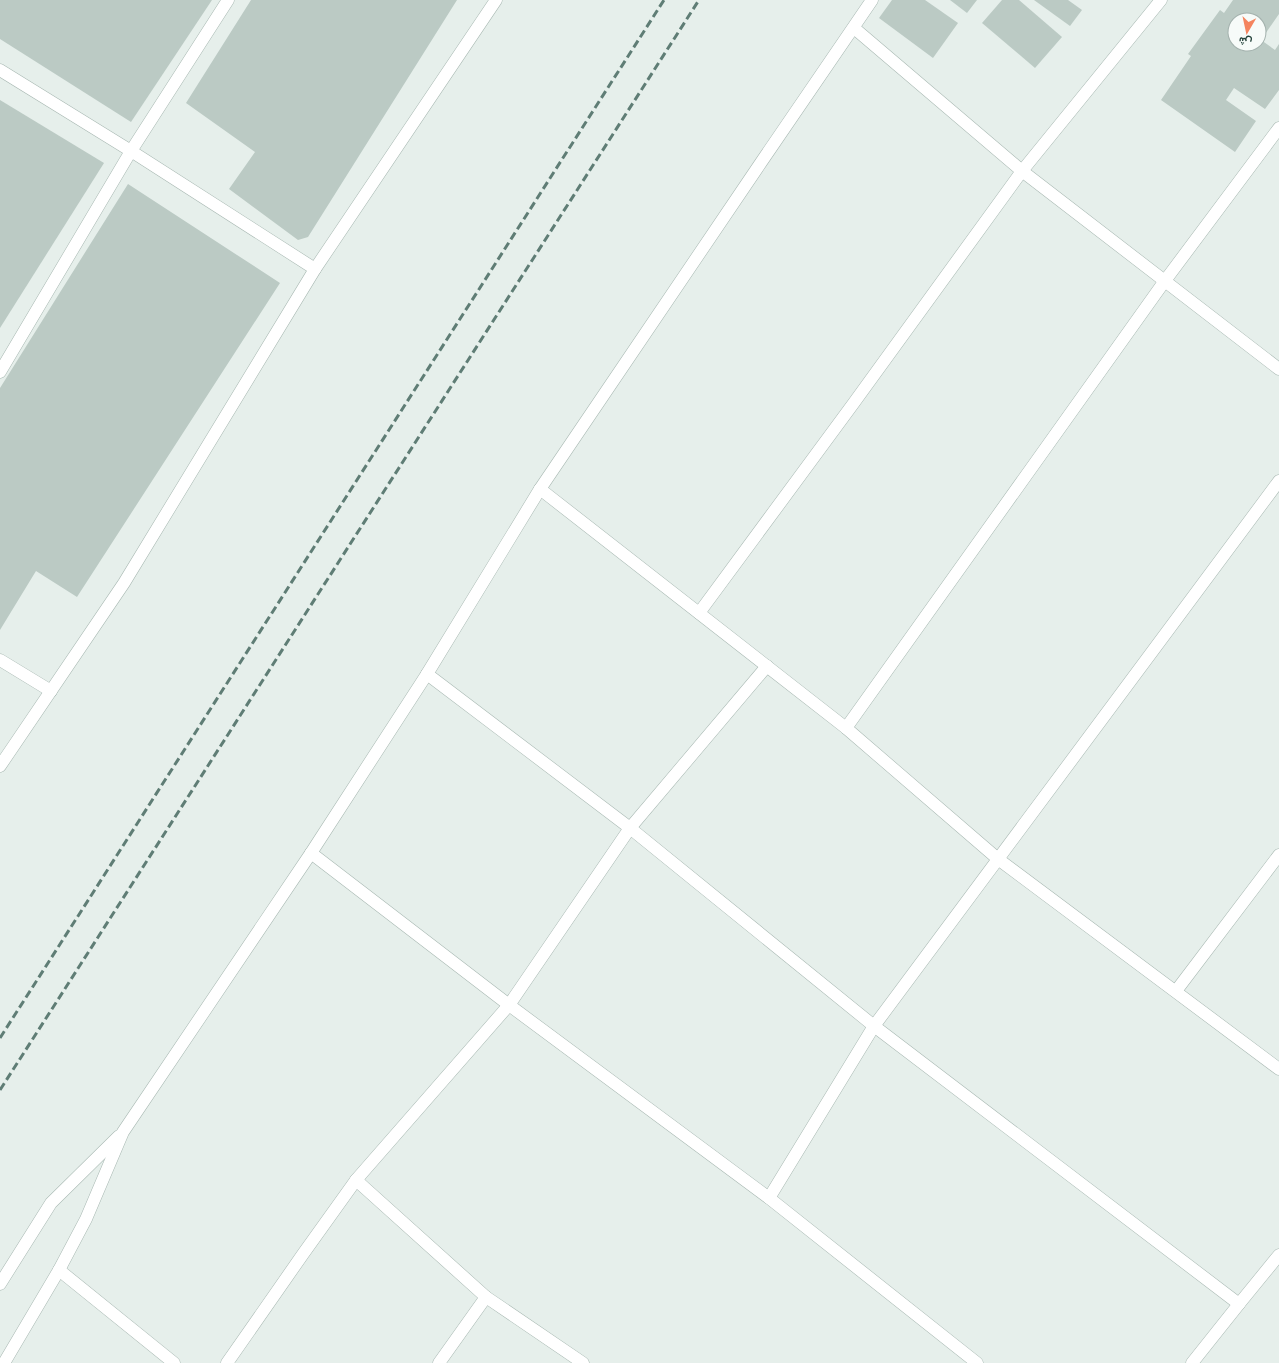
<svg xmlns="http://www.w3.org/2000/svg" width="1279" height="1363" viewBox="0 0 1279 1363" font-family="'Exo 2',Vazirmatn,sans-serif">
  <rect width="100%" height="100%" fill="#e6efeb"/>
  <g fill="#bbcac4" fill-rule="evenodd">
    <path d="M0 0H212L131 122 0 39Z"/>
    <path d="M251 0H457L308 237 298 240 229 189 255 152 186 103Z"/>
    <path d="M892 0H925L958 23 933 58 879 18Z"/>
    <path d="M950 0H977L967 13Z"/>
    <path d="M1002 0H1019L1062 37 1035 68 982 23Z"/>
    <path d="M1034 0H1068L1082 10 1070 26Z"/>
    <path d="M1233 0H1279V14L1261 40 1275 50 1279 44V90L1265 109 1234 88 1226 100 1256 121 1235 152 1161 100 1191 56 1188 54 1220 10 1224 13ZM1235 20H1259V44H1235Z"/>
    <path d="M0 100 104 163 0 328Z"/>
    <path d="M128 184 280 283 77 597 36 571 0 630V388Z"/>
  </g>
  <g fill="none" stroke-linecap="round" stroke-linejoin="round">
    <defs>
      <g id="minor">
        <path d="M854 28 1022 171 1279 369"/>
        <path d="M0 70 131 151 315 269"/>
        <path d="M0 372 131 151 228 0"/>
        <path d="M540 489 846 728 998 859 1279 1069"/>
        <path d="M699 613 853 404 1022 171 1161 0"/>
        <path d="M0 660 51 691"/>
        <path d="M427 674 630 828 874 1026 1239 1304 1279 1255"/>
        <path d="M846 728 1164 282 1279 128"/>
        <path d="M0 766 124 583 315 269 496 0"/>
        <path d="M311 853 509 1005 769 1198 977 1363"/>
        <path d="M1176 991 1279 855"/>
        <path d="M769 1198 874 1026 1279 481"/>
        <path d="M59 1270 174 1363"/>
        <path d="M0 1284 51 1203 119 1136"/>
        <path d="M4 1363 59 1270 86 1219 123 1132 311 853 427 674 540 489 762 161 872 0"/>
        <path d="M227 1363 303 1254 356 1180"/>
        <path d="M439 1363 486 1297"/>
        <path d="M583 1363 486 1297 356 1180 509 1005 630 828 767 666"/>
        <path d="M1192 1363 1239 1304"/>
      </g>
    </defs>
    <use href="#minor" stroke="#a8b8b2" stroke-width="13"/>
    <use href="#minor" stroke="#fff" stroke-width="12"/>
    <g stroke="#5f7d75" stroke-width="3" stroke-dasharray="8 4" stroke-linecap="butt">
      <path d="M0 1038 664 0"/>
      <path d="M0 1090 699 0"/>
    </g>
  </g>
  <g transform="translate(1247 32) rotate(189)"><circle r="19" fill="#f7fbf9" stroke="#a3b1ad"/>
  <path d="M0-3L7 15L0 10L-7 15Z" fill="#f4845f"/>
  <text y="-6" font-size="11" font-weight="bold" text-anchor="middle" fill="#24423a">ش</text>
  </g>
</svg>
